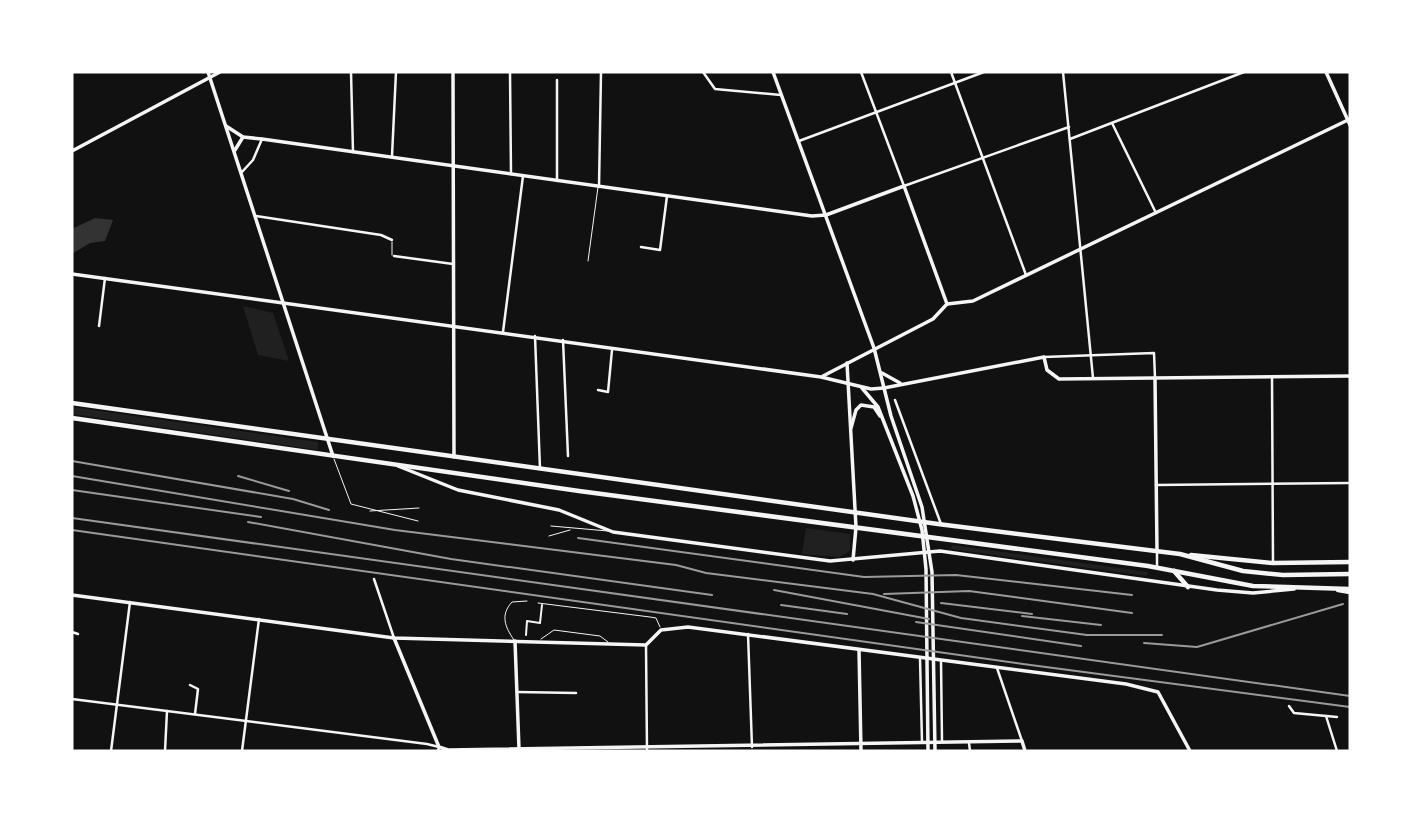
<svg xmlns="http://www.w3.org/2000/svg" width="1422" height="823" viewBox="0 0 1422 823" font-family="'Nunito Sans',sans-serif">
  <rect width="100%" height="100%" fill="#111"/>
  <g fill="#202020">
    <path d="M243 306 273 313 289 361 258 355Z"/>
    <path d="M72 407 318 442V450L72 414Z"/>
    <path d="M806 528 850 534V551L839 557 802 554Z"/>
    <path d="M952 545 1148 572 1147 576 951 549Z"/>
  </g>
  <path fill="#333" d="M95 218 113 220 105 241 90 243 72 254V229Z"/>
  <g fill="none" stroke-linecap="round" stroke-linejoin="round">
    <g stroke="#f5f5f5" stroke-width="1">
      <path d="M392 242V255"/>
      <path d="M588 261 598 187"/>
      <path d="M334 459 351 504 418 521"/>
      <path d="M370 511 419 508"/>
      <path d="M551 526 608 531"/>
      <path d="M549 536 570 530"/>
      <path d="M538 603 650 617 656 618 660 627"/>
      <path d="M541 639 554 630 600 636 608 642"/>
      <path d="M514 640C505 627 500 615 512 602L527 601"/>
    </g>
    <path stroke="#f5f5f5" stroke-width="2" d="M526 635 527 621 540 623 542 605"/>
    <g stroke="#f5f5f5" stroke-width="2.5">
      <path d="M351 72 353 152"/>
      <path d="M510 72 511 174"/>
      <path d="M703 72 715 89 781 95"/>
      <path d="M861 72 904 186 1069 127"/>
      <path d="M951 72 1026 275"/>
      <path d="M1063 72 1093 378"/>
      <path d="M557 80V181"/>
      <path d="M1112 123 1156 213"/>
      <path d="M1070 139 1244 72"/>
      <path d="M799 141 984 72"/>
      <path d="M392 156 396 72"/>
      <path d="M241 173 253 160 262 139"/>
      <path d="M599 187 601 72"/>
      <path d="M256 216 381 235 392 240"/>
      <path d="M641 247 660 250 667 196"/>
      <path d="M394 256 453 264"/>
      <path d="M99 326 105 278"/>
      <path d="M503 332 523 176"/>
      <path d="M535 336 540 469"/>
      <path d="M563 340 568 456"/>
      <path d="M1044 357 1154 353 1155 378"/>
      <path d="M1272 378 1273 563"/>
      <path d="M598 390 608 392 612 350"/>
      <path d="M895 400 941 524"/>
      <path d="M1156 485 1350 483"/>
      <path d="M1157 566V552"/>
      <path d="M374 579 394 638"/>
      <path d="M72 632 78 634"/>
      <path d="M748 634 752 747"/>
      <path d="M646 646 647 751"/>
      <path d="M920 658 922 742"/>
      <path d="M941 661 942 741"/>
      <path d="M997 668 1022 741"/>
      <path d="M190 685 198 689 195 714"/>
      <path d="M517 692 576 693"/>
      <path d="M72 699 427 744 439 747 438 751"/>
      <path d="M1289 706 1294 713 1337 717"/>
      <path d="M1326 716 1337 751"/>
      <path d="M969 743 970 751"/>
      <path d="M111 751 130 602"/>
      <path d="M165 751 167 711"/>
      <path d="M242 751 259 619"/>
    </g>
    <g stroke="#f5f5f5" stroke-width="3.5">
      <path d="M453 72 454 457"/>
      <path d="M1326 72 1350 125"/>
      <path d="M226 126 243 137 262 139 812 216 826 215"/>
      <path d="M847 363 856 527 853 560"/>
      <path d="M882 373 900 383"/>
      <path d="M1155 378 1157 551"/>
      <path d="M884 388 1044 357 1047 370 1059 379 1350 376"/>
      <path d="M398 466 458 490 559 510 613 532 830 561 940 551 1217 590 1253 593 1294 589"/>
      <path d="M72 595 394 638 646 645 661 630 688 627 1126 684 1158 692 1190 751"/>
      <path d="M394 638 439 747 448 750 1022 741 1025 751"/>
      <path d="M515 641 519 749"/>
      <path d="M859 650 861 751"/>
    </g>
    <g stroke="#f5f5f5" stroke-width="3.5">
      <path d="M208 72 333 456"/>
      <path d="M773 72 874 348 891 416 922 507 932 572 935 751"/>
      <path d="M235 150 243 137"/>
      <path d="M72 151 220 72"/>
      <path d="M826 215 904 186 947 304"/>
      <path d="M72 274 821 377 871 389 884 388"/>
      <path d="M947 304 973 301 1350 119"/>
      <path d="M823 376 933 319 947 304"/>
      <path d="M862 388 878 407 913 496 922 530 926 569 928 751"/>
      <path d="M851 428 856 410 861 405 874 407 880 416"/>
    </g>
    <g stroke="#f5f5f5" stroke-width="4.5">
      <path d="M1191 555 1273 563 1350 562"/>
      <path d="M1338 590 1350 592"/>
    </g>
    <g stroke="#f5f5f5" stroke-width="4.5">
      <path d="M72 403 938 524 1180 554 1243 571 1283 575 1350 574"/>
      <path d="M72 418 579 491 1148 566 1253 586 1350 589"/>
      <path d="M1174 571 1188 587"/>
    </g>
    <g stroke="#9a9a9a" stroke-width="2">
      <path d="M72 461 293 499 329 510"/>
      <path d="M72 476 395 530 676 565 706 573 873 594 961 618 1087 635H1162"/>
      <path d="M238 476 289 491"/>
      <path d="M72 490 261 517"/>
      <path d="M72 518 1350 696"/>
      <path d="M248 522 451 559 712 595"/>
      <path d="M72 530 1023 664 1350 707"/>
      <path d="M578 538 864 577 956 575 1132 595"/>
      <path d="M774 590 929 619"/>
      <path d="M884 594 969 591 1132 613"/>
      <path d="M941 603 1032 614"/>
      <path d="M781 605 847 614"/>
      <path d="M1022 616 1101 625"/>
      <path d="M916 622 1081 646"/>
      <path d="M1144 643 1197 647 1343 604"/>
    </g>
  </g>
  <rect width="1422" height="823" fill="none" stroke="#ffffff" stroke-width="147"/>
</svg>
